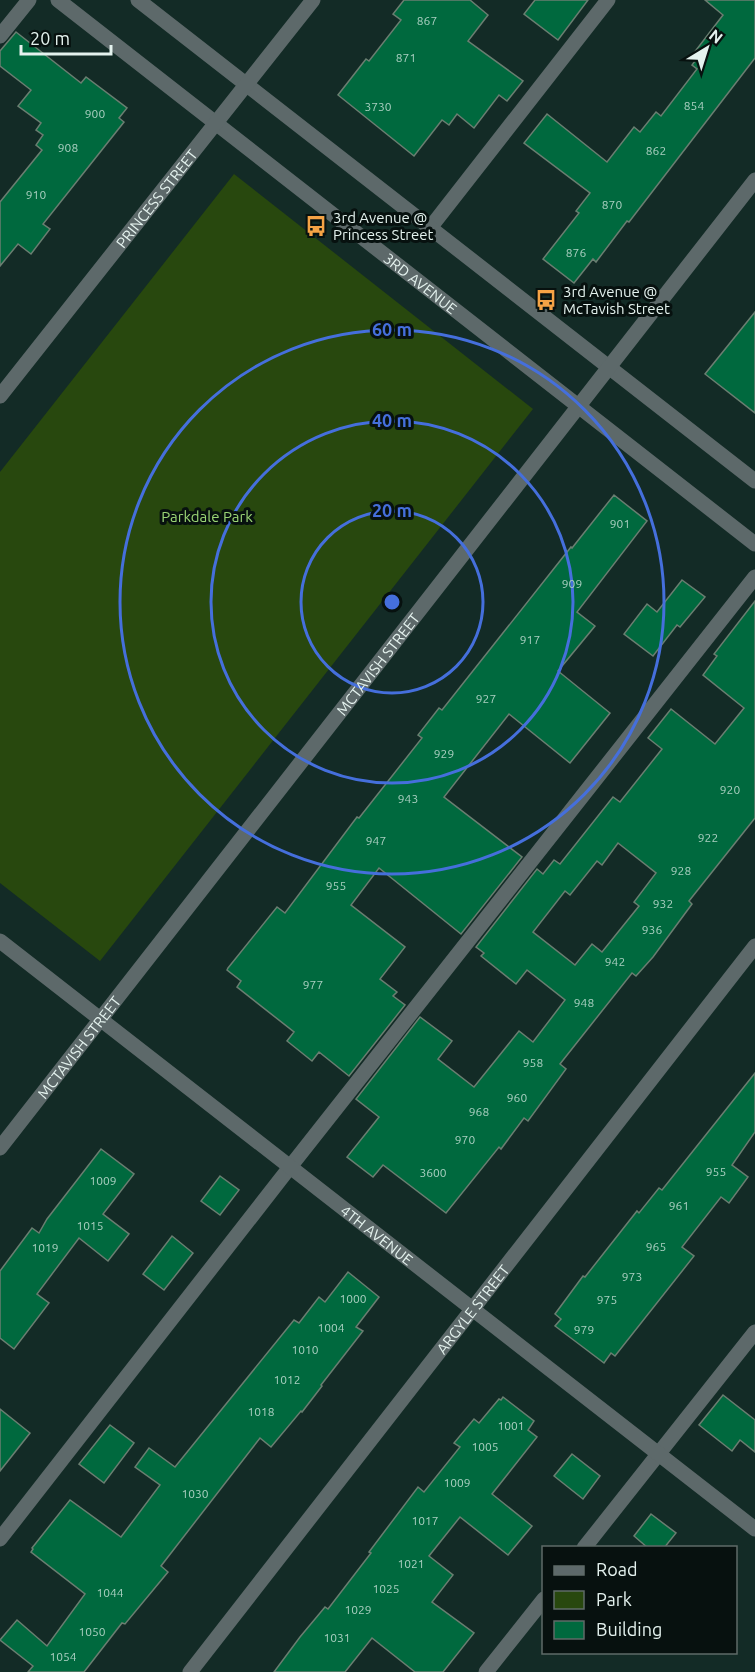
<svg xmlns="http://www.w3.org/2000/svg" width="755" height="1672" viewBox="0 0 755 1672" font-family="Ubuntu,sans-serif">
  <rect width="100%" height="100%" fill="#132b26"/>
  <path fill="#28480e" d="M234 174 533 409 100 961 0 883V472Z"/>
  <g fill="#00693e" stroke="#6a7e71" stroke-width="1.5" fill-rule="evenodd">
    <path d="M404 0H470L488 15 468 41 523 81 507 101 499 95 474 128 457 114 449 125 442 120 414 156 338 95 366 59 369 61 401 20 393 14Z"/>
    <path d="M535 0H588L558 40 524 14Z"/>
    <path d="M705 0H755V58L629 222 627 221 596 262 593 259 574 283 543 259 579 213 576 211 590 193 524 143 547 114 607 162 634 127 640 132 656 112 661 116 697 69 692 65 695 61 690 58 723 15Z"/>
    <path d="M16 32 81 83 86 77 127 108 119 118 124 122 43 224 50 229 31 254 18 244 0 266V202L42 150 36 145 43 135 36 130 41 123 18 106 31 90 0 66V51Z"/>
    <path d="M755 312V413L705 374Z"/>
    <path d="M614 495 647 521 577 612 595 626 558 671 610 713 570 763 509 714 444 797 522 857 461 934 379 868 351 905 405 947 380 979 397 992 393 996 405 1005 349 1076 319 1052 312 1061 287 1041 294 1032 237 987 241 981 227 970 228 968 277 907 285 913 357 817 359 818 422 738 418 735 439 708 442 710 571 547 572 548Z"/>
    <path d="M682 580 705 597 680 627 677 625 653 656 624 634 647 604 657 612Z"/>
    <path d="M755 601V818L689 901 692 904 653 957 636 976 632 973 560 1064 566 1069 528 1121 524 1118 501 1149 499 1147 446 1213 383 1165 373 1177 347 1157 379 1117 356 1099 420 1017 452 1041 438 1059 474 1087 519 1031 533 1042 565 1000 527 970 516 984 481 956 484 953 476 947 537 869 543 874 554 860 560 864 613 797 620 802 662 749 648 738 671 709 715 744 744 708 703 675 717 656 714 654ZM618 843 656 873 634 902 639 906 602 952 592 944 575 965 533 932 565 891 570 895 597 861 602 865Z"/>
    <path d="M755 1073V1132L732 1165 748 1177 729 1203 721 1197 682 1247 694 1256 615 1356 611 1353 604 1363 555 1326 561 1319 555 1314 583 1276 585 1277 637 1211 639 1213 659 1188 662 1190Z"/>
    <path d="M101 1149 134 1174 103 1214 129 1234 108 1261 79 1238 37 1294 49 1303 14 1349 0 1338V1271L32 1228 39 1233 47 1219Z"/>
    <path d="M220 1176 239 1190 220 1215 201 1201Z"/>
    <path d="M172 1236 193 1253 164 1290 143 1274Z"/>
    <path d="M348 1272 379 1297 356 1327 363 1331 321 1385 322 1386 302 1412 301 1411 271 1447 260 1438 161 1566 168 1572 125 1624 122 1623 84 1672H28L33 1666 0 1640 17 1620 47 1646 85 1594 31 1552 33 1549 32 1548 70 1500 121 1537 160 1485 135 1467 149 1448 175 1467 294 1320 299 1323 319 1297 325 1302Z"/>
    <path d="M723 1395 755 1420V1452L740 1440 732 1451 699 1425Z"/>
    <path d="M503 1397 534 1421 528 1430 537 1437 492 1494 532 1526 508 1555 460 1517 429 1556 453 1575 432 1602 474 1633 443 1672H415L372 1638 345 1672H274L300 1637 325 1607 328 1609 371 1553 369 1552 418 1487 424 1492 460 1447 454 1443 474 1419 479 1423 499 1399 501 1400Z"/>
    <path d="M0 1409 30 1433 0 1471Z"/>
    <path d="M110 1425 134 1443 104 1483 79 1464Z"/>
    <path d="M572 1454 600 1476 583 1499 554 1476Z"/>
    <path d="M651 1514 676 1533 664 1548H648L634 1536Z"/>
  </g>
  <g fill="none" stroke-linecap="round" stroke-linejoin="round">
    <g stroke="#5d696a" stroke-width="15">
      <path d="M0 36 29 0"/>
      <path d="M430 228 608 0"/>
      <path d="M0 1539 290 1167 755 577"/>
      <path d="M584 1548 755 1332"/>
      <path d="M486 1672 544 1599"/>
    </g>
    <g stroke="#5d696a" stroke-width="15">
      <path id="s1" d="M58 0 755 544"/>
      <path d="M138 0 755 481"/>
      <path id="s2" d="M0 396 313 0"/>
      <path id="s3" d="M0 1148 755 180"/>
      <path id="s4" d="M190 1672 755 946"/>
    </g>
    <path stroke="#5d696a" stroke-width="15" id="s5" d="M0 941 755 1529"/>
  </g>
  <g fill="none" stroke="#456fdc" stroke-width="3">
    <circle cx="392" cy="602" r="91"/>
    <circle cx="392" cy="602" r="181"/>
    <circle cx="392" cy="602" r="272"/>
  </g>
  <defs>
    <symbol id="bus-bare" viewBox="-9 -9 18 18"><path d="M-5-6H5V4H4V6H2V4H-2V6H-4V4H-5ZM-3.5-4V0h7V-4ZM-3.5 1.2v1.5H-2V1.2ZM2 1.2v1.5H3.5V1.2Z" fill="#f5a345" stroke="#07110f" stroke-width="2.5" paint-order="stroke"/></symbol>
  </defs>
  <g fill-rule="evenodd">
    <use href="#bus-bare" x="301" y="211" width="30" height="30"/>
    <use href="#bus-bare" x="531" y="285" width="30" height="30"/>
  </g>
  <g text-anchor="middle" dominant-baseline="central" stroke-width="6" stroke-linejoin="round" paint-order="stroke">
    <g font-size="12" fill="#abd0c2">
      <text x="427" y="20">867</text>
      <text x="406" y="57">871</text>
      <text x="694" y="105">854</text>
      <text x="378" y="106">3730</text>
      <text x="95" y="113">900</text>
      <text x="68" y="147">908</text>
      <text x="656" y="150">862</text>
      <text x="36" y="194">910</text>
      <text x="612" y="204">870</text>
      <text x="576" y="252">876</text>
      <text x="620" y="523">901</text>
      <text x="572" y="583">909</text>
      <text x="530" y="639">917</text>
      <text x="486" y="698">927</text>
      <text x="444" y="753">929</text>
      <text x="730" y="789">920</text>
      <text x="408" y="798">943</text>
      <text x="708" y="837">922</text>
      <text x="376" y="840">947</text>
      <text x="681" y="870">928</text>
      <text x="336" y="885">955</text>
      <text x="663" y="903">932</text>
      <text x="652" y="929">936</text>
      <text x="615" y="961">942</text>
      <text x="313" y="984">977</text>
      <text x="584" y="1002">948</text>
      <text x="533" y="1062">958</text>
      <text x="517" y="1097">960</text>
      <text x="479" y="1111">968</text>
      <text x="465" y="1139">970</text>
      <text x="716" y="1171">955</text>
      <text x="433" y="1172">3600</text>
      <text x="103" y="1180">1009</text>
      <text x="679" y="1205">961</text>
      <text x="90" y="1225">1015</text>
      <text x="656" y="1246">965</text>
      <text x="45" y="1247">1019</text>
      <text x="632" y="1276">973</text>
      <text x="353" y="1298">1000</text>
      <text x="607" y="1299">975</text>
      <text x="331" y="1327">1004</text>
      <text x="584" y="1329">979</text>
      <text x="305" y="1349">1010</text>
      <text x="287" y="1379">1012</text>
      <text x="261" y="1411">1018</text>
      <text x="511" y="1425">1001</text>
      <text x="485" y="1446">1005</text>
      <text x="457" y="1482">1009</text>
      <text x="195" y="1493">1030</text>
      <text x="425" y="1520">1017</text>
      <text x="411" y="1563">1021</text>
      <text x="386" y="1588">1025</text>
      <text x="110" y="1592">1044</text>
      <text x="358" y="1609">1029</text>
      <text x="92" y="1631">1050</text>
      <text x="337" y="1637">1031</text>
      <text x="63" y="1656">1054</text>
    </g>
    <g font-size="15" fill="#e4f2ee" stroke="#07110f">
      <text stroke="none"><textPath href="#s2" startOffset="252">PRINCESS STREET</textPath></text>
      <text stroke="none"><textPath href="#s1" startOffset="460">3RD AVENUE</textPath></text>
      <text stroke="none"><textPath href="#s3" startOffset="614">MCTAVISH STREET</textPath></text>
      <text stroke="none"><textPath href="#s3" startOffset="128">MCTAVISH STREET</textPath></text>
      <text stroke="none"><textPath href="#s5" startOffset="478">4TH AVENUE</textPath></text>
      <text stroke="none"><textPath href="#s4" startOffset="460">ARGYLE STREET</textPath></text>
    </g>
    <g font-size="15" fill="#e4f2ee" stroke="#07110f" text-anchor="start">
      <text x="333" y="217">3rd Avenue @<tspan x="333" dy="17">Princess Street</tspan></text>
      <text x="563" y="291">3rd Avenue @<tspan x="563" dy="17">McTavish Street</tspan></text>
    </g>
    <g font-size="15" fill="#9bd676" stroke="#07110f">
      <text x="207" y="516">Parkdale Park</text>
    </g>
  </g>
  <circle cx="392" cy="602" r="9" fill="#456fdc" stroke="#07110f" stroke-width="3"/>
  <g font-size="18" text-anchor="middle" font-weight="bold" fill="#456fdc" stroke="#07110f" stroke-width="6" stroke-linejoin="round" paint-order="stroke">
    <text x="392" y="336">60 m</text>
    <text x="392" y="427">40 m</text>
    <text x="392" y="517">20 m</text>
  </g>
  <rect x="542" y="1546" width="195" height="108" fill="#07110f" stroke="#5f6b68" stroke-width="1.5"/>
  <rect x="554" y="1566" width="30" height="9" fill="#5d696a" stroke="#5f6b68" stroke-width="1.5"/>
  <text x="596" y="1576" font-size="18" fill="#e4f2ee">Road</text>
  <rect x="554" y="1591" width="30" height="18" fill="#28480e" stroke="#5f6b68" stroke-width="1.5"/>
  <text x="596" y="1606" font-size="18" fill="#e4f2ee">Park</text>
  <rect x="554" y="1621" width="30" height="18" fill="#00693e" stroke="#5f6b68" stroke-width="1.5"/>
  <text x="596" y="1636" font-size="18" fill="#e4f2ee">Building</text>
  <g transform="translate(707 48) rotate(38)" stroke="#07110f" stroke-width="4.5" paint-order="stroke">
  <path d="M0-4.5L10 22L0 15L-10 22Z" fill="#e4f2ee"/>
  <text y="-9" font-size="16" font-weight="bold" text-anchor="middle" fill="#e4f2ee">N</text>
  </g>
  <path d="M21 45v9h90v-9" fill="none" stroke="#e4f2ee" stroke-width="3"/>
  <text x="30" y="45" font-size="18" fill="#e4f2ee" stroke="#07110f" stroke-width="4.5" paint-order="stroke">20 m</text>
</svg>
